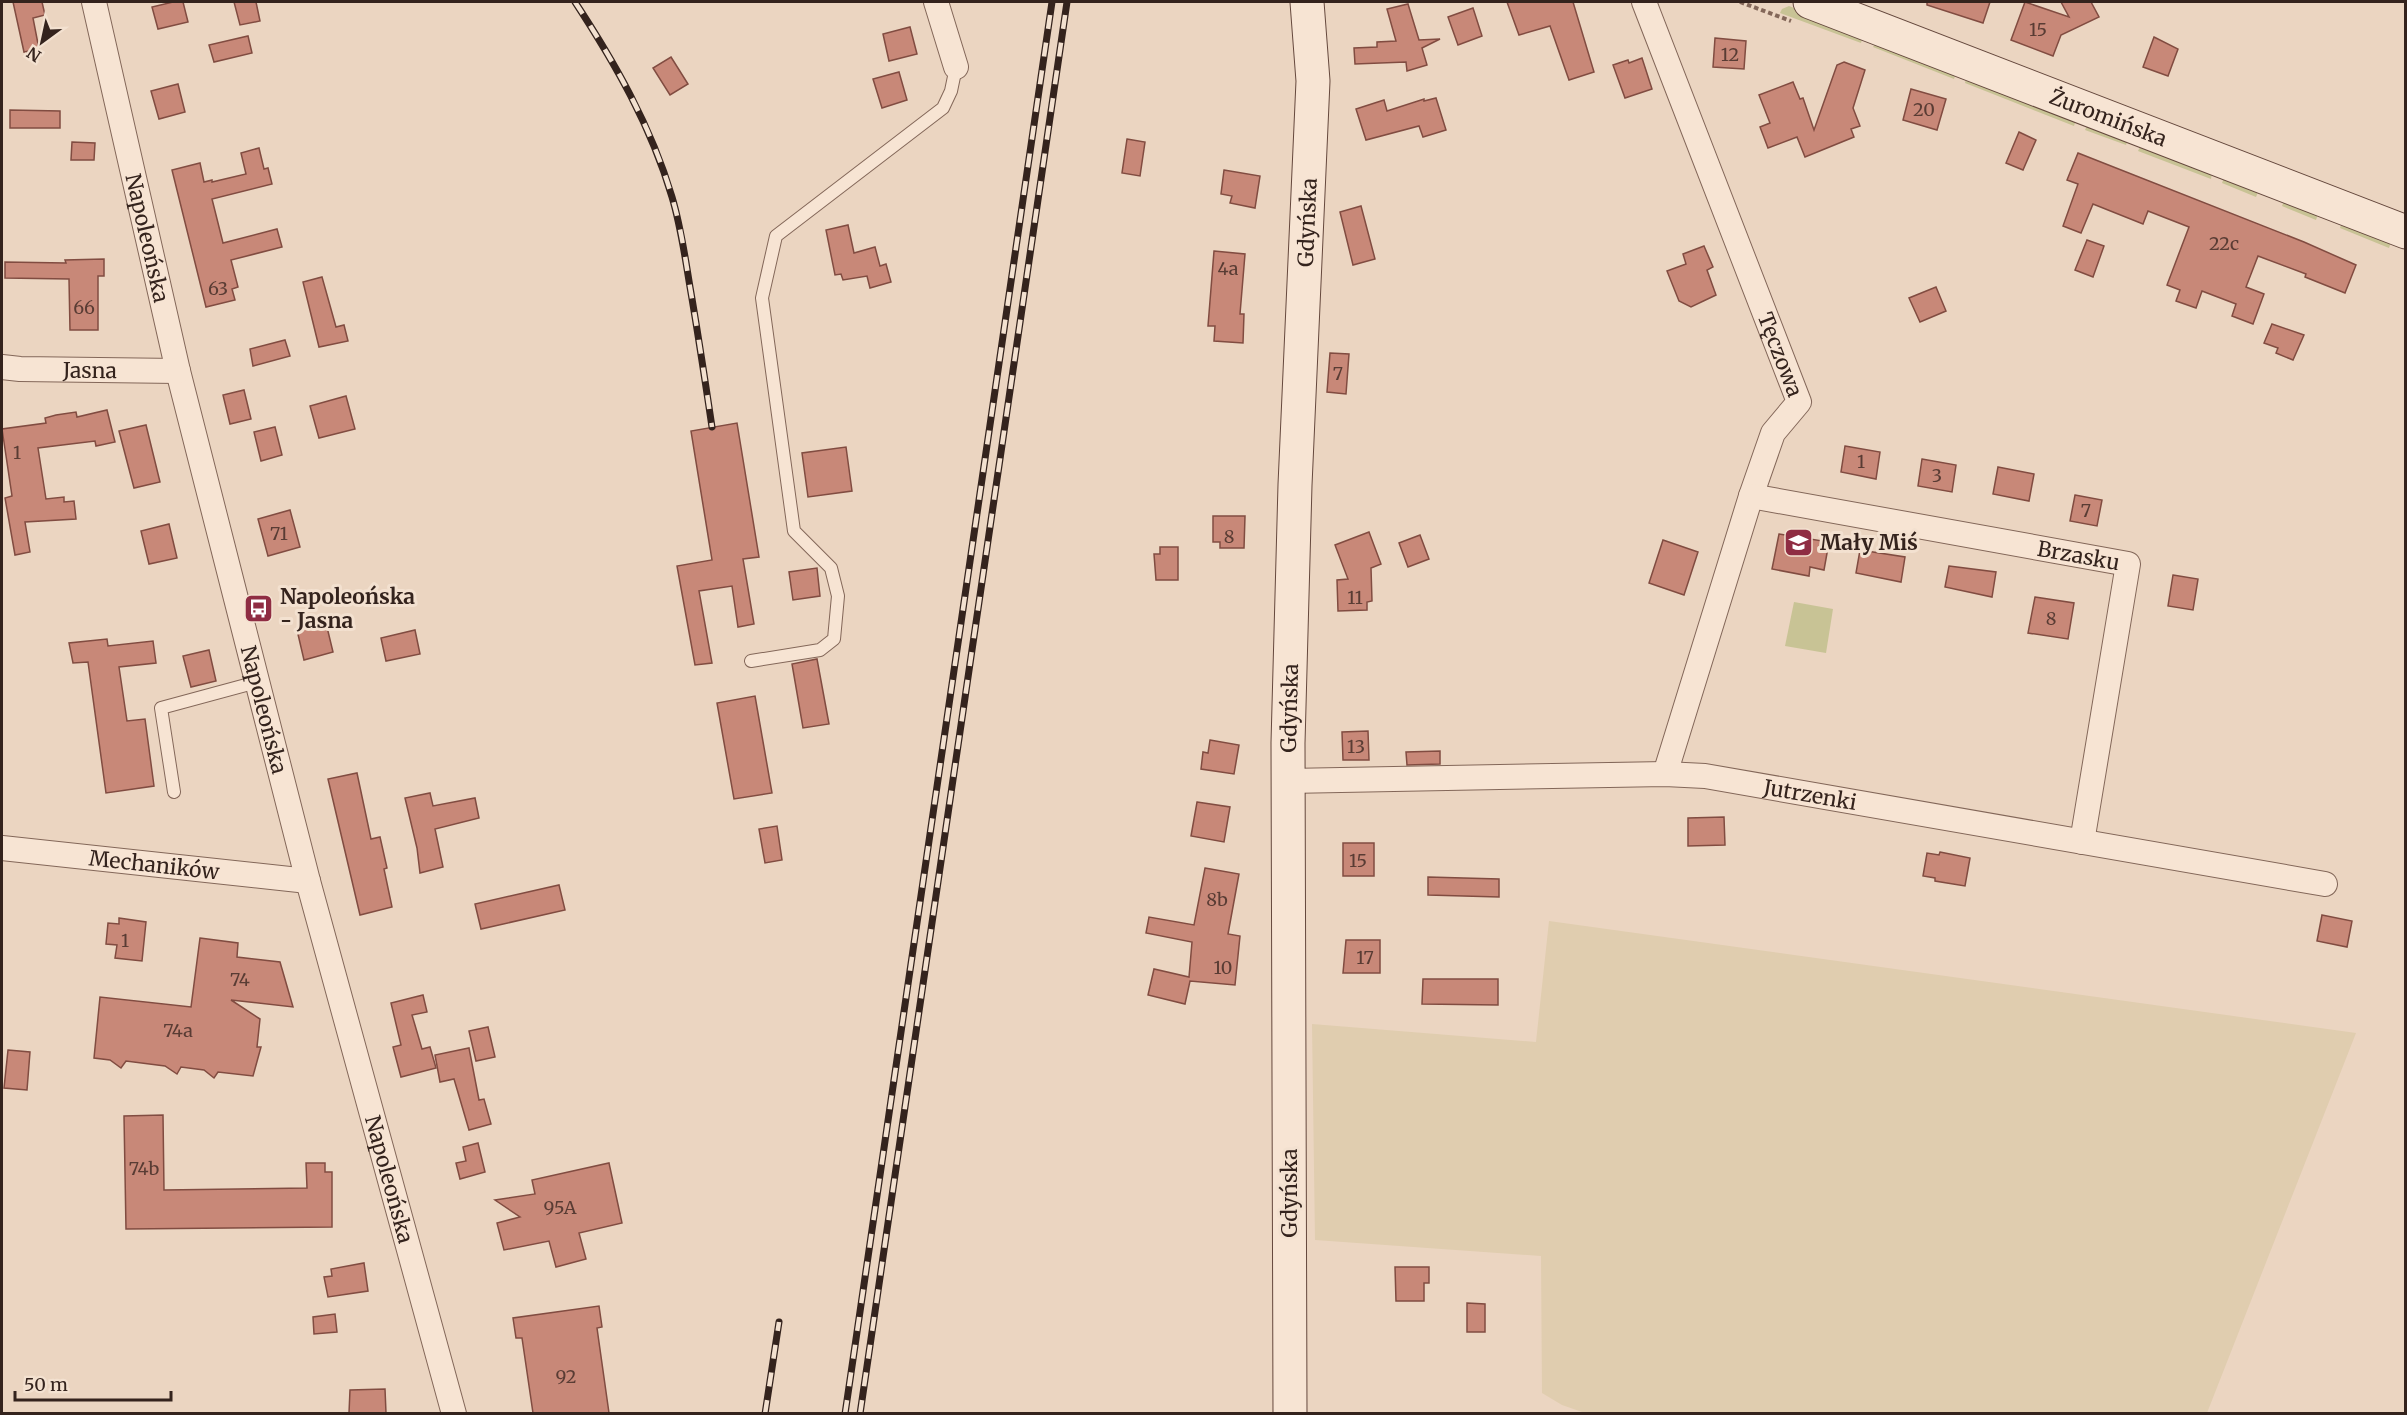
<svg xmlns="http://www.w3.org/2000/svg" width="2407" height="1415" viewBox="0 0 2407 1415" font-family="Merriweather,serif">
  <rect width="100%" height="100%" fill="#ebd5c1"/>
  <path fill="#e0cdaf" d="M1549 921 2356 1033 2207 1413H1585L1562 1405 1542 1393 1541 1256 1315 1240 1312 1024 1536 1042Z"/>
  <g fill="#c8c395">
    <path d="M1789 6 1858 33 1862 39 1861 43 1780 13 1782 9Z"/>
    <path d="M1876 42 1956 73 1954 79 1873 47Z"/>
    <path d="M1966 79 2076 120 2074 126 1965 83Z"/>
    <path d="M2088 124 2128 140 2126 145 2085 130Z"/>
    <path d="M2141 145 2212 172 2211 179 2138 151Z"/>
    <path d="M2224 178 2258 192 2256 197 2222 183Z"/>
    <path d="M2284 201 2318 214 2316 220 2282 206Z"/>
    <path d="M2342 222 2391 242 2389 248 2340 228Z"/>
    <path d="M1794 602 1833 609 1826 653 1785 646Z"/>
  </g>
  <g fill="#c88878" stroke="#814c41" stroke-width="1.5">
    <path d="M13 2H42L45 15 33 18 39 49 24 52Z"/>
    <path d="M173 2H183L188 22 158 29 152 7Z"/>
    <path d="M234 2H256L260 21 240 25Z"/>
    <path d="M1507 2H1573L1594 72 1569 80 1550 26 1519 35Z"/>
    <path d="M1927 2H1990L1983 23 1927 5Z"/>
    <path d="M2025 2 2069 17 2061 2H2091L2099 17 2061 35 2053 56 2011 40Z"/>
    <path d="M1408 4 1419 40 1440 39 1422 48 1427 65 1407 71 1406 62 1355 64 1354 48 1377 47V42L1396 41 1387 9Z"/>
    <path d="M1473 8 1482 36 1458 45 1448 17Z"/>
    <path d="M910 27 917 54 889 61 883 34Z"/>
    <path d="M248 36 252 53 214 62 209 45Z"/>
    <path d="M2154 37 2178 49 2168 76 2143 67Z"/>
    <path d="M1715 38 1746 41 1744 69 1713 67Z"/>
    <path d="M671 57 688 84 670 95 653 68Z"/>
    <path d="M1642 58 1652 89 1625 98 1613 65 1628 60 1629 63Z"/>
    <path d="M1844 62 1865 70 1853 108 1860 126 1851 129 1854 137 1805 157 1797 137 1768 148 1760 127 1770 123 1759 95 1793 82 1800 99 1803 98 1814 130 1837 65Z"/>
    <path d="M899 72 907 100 882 108 873 79Z"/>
    <path d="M178 84 185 112 159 119 151 91Z"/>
    <path d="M1911 89 1946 99 1937 130 1903 120Z"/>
    <path d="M1436 98 1446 130 1423 137 1419 126 1366 140 1356 109 1384 100 1387 111 1424 99V101Z"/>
    <path d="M10 110 60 111V128H10Z"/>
    <path d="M2019 132 2036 140 2023 170 2006 163Z"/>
    <path d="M1127 139 1145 142 1140 176 1122 173Z"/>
    <path d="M72 142 95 143 94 160H71Z"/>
    <path d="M259 148 264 169 268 168 272 184 212 199 223 243 277 229 282 247 231 260 238 287 232 289 235 300 206 307 172 170 200 163 204 182 212 180V182L246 174 241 153Z"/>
    <path d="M2078 153 2304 242 2356 265 2345 293 2305 277 2306 274 2258 256 2246 287 2264 294 2253 324 2232 316 2236 304 2202 291 2196 308 2176 301 2180 290 2167 285 2189 227 2148 211 2143 224 2093 204 2081 233 2063 226 2078 184 2067 180Z"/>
    <path d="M1224 170 1260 176 1255 208 1230 203 1232 196 1221 194Z"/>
    <path d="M1361 206 1375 259 1353 265 1340 212Z"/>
    <path d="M848 225 854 253 875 247 880 266 886 264 891 282 870 288 867 276 843 280 841 274 835 275 826 230Z"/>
    <path d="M2087 240 2104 246 2093 277 2075 270Z"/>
    <path d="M1704 246 1713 267 1707 270 1716 295 1691 307 1679 301 1667 271 1686 264 1683 254Z"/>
    <path d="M1214 251 1245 254 1240 314H1244L1243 343 1214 341 1215 326H1208Z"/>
    <path d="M104 259V276H98V330H70L69 279 5 278V262L66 263 65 260Z"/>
    <path d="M322 277 336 327 344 325 348 341 319 347 303 282Z"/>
    <path d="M1936 287 1946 311 1920 322 1909 298Z"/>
    <path d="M2272 324 2304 335 2293 360 2276 353 2278 348 2264 343Z"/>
    <path d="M285 340 290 356 253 366 250 349Z"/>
    <path d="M1330 353 1349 354 1346 394 1327 392Z"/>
    <path d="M244 390 251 419 230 424 223 395Z"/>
    <path d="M346 396 355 429 319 438 310 406Z"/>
    <path d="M107 410 115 442 96 446 95 441 38 448 46 499 64 497V502L74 501 76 519 25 522 30 552 15 555 5 498 12 496 2 429 46 423 45 418 56 415 76 412 77 417Z"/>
    <path d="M737 423 759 557 743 559 754 624 738 627 732 586 699 591 712 663 695 665 677 566 712 560 691 431Z"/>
    <path d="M146 425 160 482 134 488 119 431Z"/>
    <path d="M275 427 282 455 261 461 254 432Z"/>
    <path d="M1845 446 1880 452 1876 479 1841 472Z"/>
    <path d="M846 447 852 491 808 497 802 453Z"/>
    <path d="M1922 459 1956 465 1952 492 1918 486Z"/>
    <path d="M1998 467 2034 474 2029 501 1993 494Z"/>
    <path d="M2075 495 2102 500 2097 526 2070 521Z"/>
    <path d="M290 510 300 547 268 556 258 519Z"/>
    <path d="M1213 516H1245L1244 548H1220V542H1213Z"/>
    <path d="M169 524 177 558 149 564 141 531Z"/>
    <path d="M1369 532 1381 564 1371 568 1372 601 1367 602V610L1338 611 1337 580 1348 579 1335 545Z"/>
    <path d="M1779 534 1829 542 1824 570 1810 567 1809 576 1772 569Z"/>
    <path d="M1420 535 1429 559 1408 567 1399 543Z"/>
    <path d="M1663 540 1698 552 1684 595 1649 583Z"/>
    <path d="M1160 547H1178V580H1156L1154 554H1160Z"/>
    <path d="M1860 550 1905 557 1901 582 1856 573Z"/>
    <path d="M1949 566 1996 572 1992 597 1945 587Z"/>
    <path d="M817 568 820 596 793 600 789 572Z"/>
    <path d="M2173 575 2198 579 2193 610 2168 606Z"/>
    <path d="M2035 597 2074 603 2068 639 2028 633Z"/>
    <path d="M326 623 333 652 304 660 297 630Z"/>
    <path d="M415 630 420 654 386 661 381 638Z"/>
    <path d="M107 639 108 646 153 641 156 663 119 667 127 721 145 719 154 786 106 793 88 662 73 663 69 643Z"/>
    <path d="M209 650 216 681 191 687 183 656Z"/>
    <path d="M817 659 829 724 803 728 792 664Z"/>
    <path d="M755 696 772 793 734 799 717 703Z"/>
    <path d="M1368 731 1369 760H1343L1342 732Z"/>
    <path d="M1210 740 1239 745 1234 774 1201 769 1203 752 1208 753Z"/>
    <path d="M1440 751V764L1407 765 1406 752Z"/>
    <path d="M357 773 371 839 380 837 387 868 384 869 392 907 360 915 328 779Z"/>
    <path d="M430 793 433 806 475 798 479 818 435 829 443 867 420 873 417 848 405 798Z"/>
    <path d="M1197 802 1230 807 1224 842 1191 836Z"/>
    <path d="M1724 817 1725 845 1688 846V818Z"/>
    <path d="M777 826 782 860 765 863 759 829Z"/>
    <rect x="1343" y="843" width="31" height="33"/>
    <path d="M1940 852 1970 858 1965 886 1935 881V878L1923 876 1927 853 1939 855Z"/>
    <path d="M1205 868 1239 874 1228 934 1240 936 1235 985 1190 981 1185 1004 1148 995 1154 969 1189 977 1192 942 1146 933 1149 917 1194 925Z"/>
    <path d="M1428 877 1499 879V897L1428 895Z"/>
    <path d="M559 885 565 910 481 929 475 904Z"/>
    <path d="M2322 915 2352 921 2347 947 2317 941Z"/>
    <path d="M119 918 146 922 142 961 115 958 117 945 106 944 108 923 119 924Z"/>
    <path d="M200 938 238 943 237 957 280 962 293 1007 231 1000 260 1019 257 1047H261L253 1076 218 1072 214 1078 204 1070 181 1067 177 1074 165 1066 126 1061 121 1068 110 1060 94 1058 100 997 191 1007Z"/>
    <path d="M1346 940H1380V973H1343Z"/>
    <path d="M1423 979H1498V1005L1422 1004Z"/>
    <path d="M423 995 427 1012 412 1015 422 1049 430 1047 436 1068 401 1077 393 1047 401 1045 391 1003Z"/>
    <path d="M488 1027 495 1057 476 1061 469 1031Z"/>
    <path d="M469 1048 479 1100 484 1099 491 1124 469 1130 454 1079 440 1082 435 1055Z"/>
    <path d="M8 1050 30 1052 27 1090 4 1088Z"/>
    <path d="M163 1115 164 1190 307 1188 306 1163H325V1172H332V1227L126 1229 124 1116Z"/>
    <path d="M478 1143 485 1172 460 1179 456 1163 466 1161 463 1147Z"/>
    <path d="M609 1163 622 1223 579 1233 586 1259 556 1267 549 1241 504 1250 497 1223 520 1217 495 1200 535 1194 532 1180Z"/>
    <path d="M364 1263 368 1291 328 1297 324 1277 332 1276 331 1269Z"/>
    <path d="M1395 1267H1429V1283H1424V1301H1396Z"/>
    <path d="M1467 1303 1485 1304V1332H1467Z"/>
    <path d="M599 1306 602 1327 597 1328 609 1413H533L522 1338H516L513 1318Z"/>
    <path d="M335 1314 337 1332 314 1334 313 1317Z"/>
    <path d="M385 1389 386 1413H349L350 1390Z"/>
  </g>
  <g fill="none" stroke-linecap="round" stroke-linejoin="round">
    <defs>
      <g id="service">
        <path d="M751 661 820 650 834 639 838 596 831 568 794 531 762 298 776 236 943 108 951 91 956 67"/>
        <path d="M174 792 161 708 257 682"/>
      </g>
      <g id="minor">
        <path id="s1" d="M94 2 178 371 308 881 454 1414"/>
        <path d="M936 2 956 67"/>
        <path id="s2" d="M1644 2 1799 402 1773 433 1751 496 1665 774"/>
        <path id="s3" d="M2 367 20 369 178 371"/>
        <path id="s4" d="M1751 496 2128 564 2082 842"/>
        <path id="s5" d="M1288 781 1665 774 1705 776 2325 884"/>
        <path id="s6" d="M2 848 308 881"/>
      </g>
      <g id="secondary">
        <path id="s7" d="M1810 2 2406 232"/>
        <path id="s8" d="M1290 1414 1288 743 1295 485 1313 81 1307 2"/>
      </g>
    </defs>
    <use href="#service" stroke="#836759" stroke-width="14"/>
    <use href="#minor" stroke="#836759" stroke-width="26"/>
    <use href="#secondary" stroke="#65483d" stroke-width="35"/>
    <path stroke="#836759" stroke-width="4" stroke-dasharray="4.5 3" stroke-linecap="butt" d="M1740 2 1791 21"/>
    <use href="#service" stroke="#f7e4d3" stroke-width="12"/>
    <use href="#minor" stroke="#f7e4d3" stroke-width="24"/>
    <use href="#secondary" stroke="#f7e4d3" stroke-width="33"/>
    <defs>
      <g id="rail">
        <path d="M575 2C615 63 651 126 672 197 681 227 685 257 690 287 698 333 705 380 712 427"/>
        <path d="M765 1414 779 1322"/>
        <path d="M845 1414 1052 2"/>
        <path d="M860 1414 1067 2"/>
      </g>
    </defs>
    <use href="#rail" stroke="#34231d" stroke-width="7"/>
    <use href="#rail" stroke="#f3e1d0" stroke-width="4.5" stroke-dasharray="14" stroke-linecap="butt"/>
  </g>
  <defs>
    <symbol id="school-square" viewBox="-11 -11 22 22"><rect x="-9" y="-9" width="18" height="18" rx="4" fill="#8f2d43" stroke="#f3e1d0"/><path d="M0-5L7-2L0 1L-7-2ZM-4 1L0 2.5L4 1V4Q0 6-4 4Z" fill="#fff"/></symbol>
    <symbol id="bus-square" viewBox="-11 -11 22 22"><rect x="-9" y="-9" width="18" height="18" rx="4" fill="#8f2d43" stroke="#f3e1d0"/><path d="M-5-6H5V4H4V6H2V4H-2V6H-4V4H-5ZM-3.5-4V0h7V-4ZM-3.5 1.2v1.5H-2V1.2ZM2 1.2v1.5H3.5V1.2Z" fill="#fff"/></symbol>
  </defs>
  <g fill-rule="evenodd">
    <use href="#school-square" x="1782" y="526" width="33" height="33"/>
    <use href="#bus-square" x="242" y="592" width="33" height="33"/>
  </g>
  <g text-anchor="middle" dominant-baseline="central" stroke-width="6" stroke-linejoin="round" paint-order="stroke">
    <g font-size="18" fill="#593c34">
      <text x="2038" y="29">15</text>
      <text x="1730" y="54">12</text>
      <text x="1924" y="109">20</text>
      <text x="2224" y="243">22c</text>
      <text x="1228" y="268">4a</text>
      <text x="218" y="288">63</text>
      <text x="84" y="307">66</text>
      <text x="1338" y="373">7</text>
      <text x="17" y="452">1</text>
      <text x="1861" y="461">1</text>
      <text x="1937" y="475">3</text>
      <text x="2086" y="510">7</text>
      <text x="279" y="533">71</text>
      <text x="1229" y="536">8</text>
      <text x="1355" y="597">11</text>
      <text x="2051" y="618">8</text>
      <text x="1356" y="746">13</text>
      <text x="1358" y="860">15</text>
      <text x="1217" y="899">8b</text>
      <text x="125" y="940">1</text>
      <text x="1365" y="957">17</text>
      <text x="1223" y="967">10</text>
      <text x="240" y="979">74</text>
      <text x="178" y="1030">74a</text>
      <text x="144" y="1168">74b</text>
      <text x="560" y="1207">95A</text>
      <text x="566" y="1376">92</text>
    </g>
    <g font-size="21" fill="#34231d" stroke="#f3e1d0">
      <text stroke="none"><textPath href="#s7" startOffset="320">Żuromińska</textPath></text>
      <text stroke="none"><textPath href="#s8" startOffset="1192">Gdyńska</textPath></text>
      <text stroke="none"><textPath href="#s1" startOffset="242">Napoleońska</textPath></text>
      <text stroke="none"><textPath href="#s2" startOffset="378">Tęczowa</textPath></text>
      <text stroke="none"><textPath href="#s3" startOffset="88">Jasna</textPath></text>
      <text stroke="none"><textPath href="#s4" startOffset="333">Brzasku</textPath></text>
      <text stroke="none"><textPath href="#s8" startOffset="706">Gdyńska</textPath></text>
      <text stroke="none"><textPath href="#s1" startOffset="728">Napoleońska</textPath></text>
      <text stroke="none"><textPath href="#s5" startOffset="524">Jutrzenki</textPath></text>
      <text stroke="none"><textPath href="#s6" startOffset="153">Mechaników</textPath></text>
      <text stroke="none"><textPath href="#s1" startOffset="1214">Napoleońska</textPath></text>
      <text transform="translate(1289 1193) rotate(-90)">Gdyńska</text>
    </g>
    <g font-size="21" font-weight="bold" fill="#34231d" stroke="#f3e1d0" text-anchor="start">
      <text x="1820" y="542">Mały Miś</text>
      <text x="280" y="596">Napoleońska<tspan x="280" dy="24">- Jasna</tspan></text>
    </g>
  </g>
  <rect width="2407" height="1415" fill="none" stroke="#34231d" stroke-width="6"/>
  <g transform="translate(42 42) rotate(213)" stroke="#f3e1d0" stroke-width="4.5" paint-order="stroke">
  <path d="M0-4.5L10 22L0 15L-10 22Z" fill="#34231d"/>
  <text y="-9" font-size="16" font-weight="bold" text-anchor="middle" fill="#34231d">N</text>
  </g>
  <path d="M15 1391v9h156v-9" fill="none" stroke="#34231d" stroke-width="3"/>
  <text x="24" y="1391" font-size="18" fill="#34231d" stroke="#f3e1d0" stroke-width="4.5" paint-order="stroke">50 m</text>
</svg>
